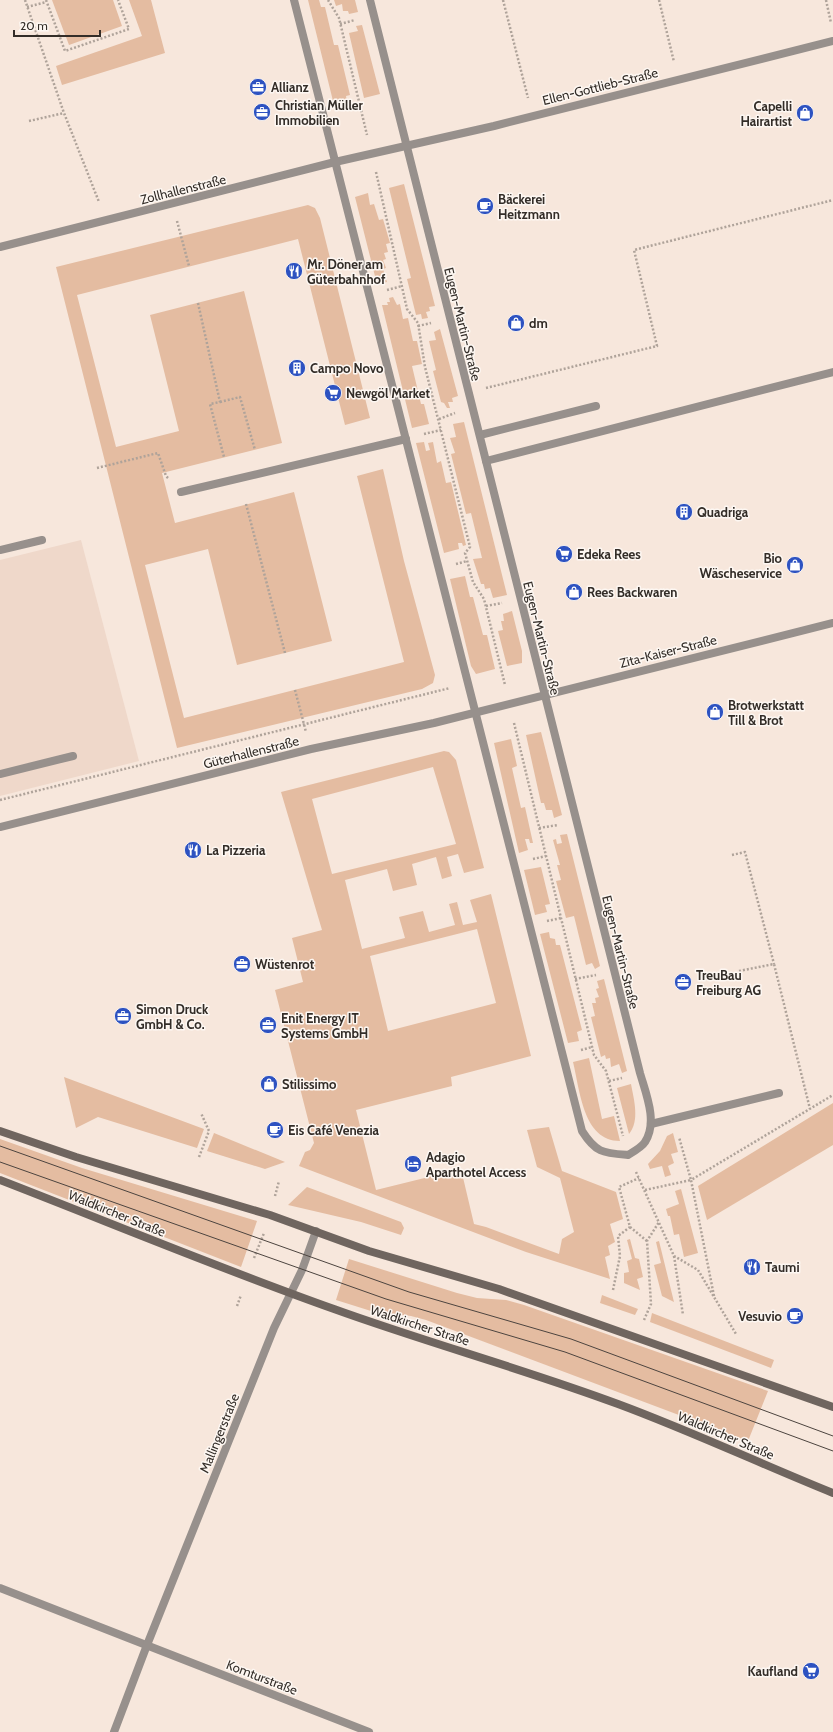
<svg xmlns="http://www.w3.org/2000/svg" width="833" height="1732" viewBox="0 0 833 1732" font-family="Cabin,sans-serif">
  <rect width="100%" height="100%" fill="#f7e7dc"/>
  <path fill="#efd8ca" d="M81 540 139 761 0 796V560Z"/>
  <g fill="#e4bca1" fill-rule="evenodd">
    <path d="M52 0H113L122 26 69 45Z"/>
    <path d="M129 0H151L165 53 62 85 56 66 142 36Z"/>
    <path d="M308 0H319L321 7H325L334 45H338L350 95 346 96 347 102 334 105Z"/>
    <path d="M334 0H355L358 12 349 14 348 11H343L342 4 336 6Z"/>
    <path d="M362 25 380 94 364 98 349 33 358 31 356 26Z"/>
    <path d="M404 184 435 306 429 307 430 311 426 312 428 318 422 319 421 314 416 315 407 279 411 278 389 188Z"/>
    <path d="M368 193 370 205 374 204 379 220 383 219 390 243 386 244 388 252 384 253 386 259 383 260 386 268 383 269 387 282 377 284 355 197Z"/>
    <path d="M308 205 315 208 320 218 370 418 345 425 298 239 77 295 116 447 179 431 150 315 244 291 282 443 162 473 175 523 294 492 332 641 237 665 208 549 145 565 184 718 404 662 357 476 383 469 404 561 435 675 433 683 422 689 177 748 56 267Z"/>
    <path d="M393 297 397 305 400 304 403 319 408 318 413 341H417L422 364 412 366 421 404H424L429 424 412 428 382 305H388L387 302H390L389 298Z"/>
    <path d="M440 329 458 396 452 398 453 402H448L450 408H447L444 403 441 402 433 371 436 370 429 341 436 340 434 332Z"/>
    <path d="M464 422 507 595 493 598 490 588 485 589 484 584H481L473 559 482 558 471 513 466 514 451 454 455 453 450 438 456 437 453 424Z"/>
    <path d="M424 442 426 451 430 450 428 443 433 442 437 463 441 461 446 483 451 482 466 545 463 546 462 543H458L459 549 444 553 416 443Z"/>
    <path d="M465 576 470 597H473L483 635H487L495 669 476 674 471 666 450 579Z"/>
    <path d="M512 611 522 651V663L507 666 498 631 503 630 501 621H504L503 614Z"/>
    <path d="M541 732 562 815 554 818 552 810H546L544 803H541L526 735Z"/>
    <path d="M511 739 517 766 512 768 521 808 525 807 533 843H530L529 839H525L528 850 519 853 494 743Z"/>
    <path d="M444 751 449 752 456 760 484 868 464 873 458 854 447 857 452 876 442 879 436 857 412 864 417 885 393 891 387 869 345 880 362 949 405 938 399 917 423 911 429 932 455 925 449 904 457 902 463 925 477 922 470 900 491 894 531 1056 451 1077 452 1086 356 1110 376 1190 461 1169 474 1224 486 1227 559 1254 562 1239 574 1232 560 1178 537 1167 527 1130 549 1127 562 1171 616 1192 623 1219 610 1224 615 1242 608 1246 610 1255 605 1257 610 1279 526 1252 299 1166 305 1152 310 1150 314 1143 275 990 303 982 292 938 322 930 281 792ZM433 767 456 844 332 874 312 799ZM477 929 496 1003 388 1031 370 956Z"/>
    <path d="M567 834 600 966 595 969 592 963 586 965 574 916 566 918 556 881 561 880 557 865H560L553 840 556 839 557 844 562 843 560 835Z"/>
    <path d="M541 867 550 904 545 905 547 912 535 915 524 870Z"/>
    <path d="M549 932 550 938 555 939 556 945H560L582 1030 577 1032 579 1041 568 1043 540 934Z"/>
    <path d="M604 979 627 1071 622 1073 619 1064 611 1067 610 1058 606 1059 605 1055 601 1057 591 1017 595 1016 592 1003H596L595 998 599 997 596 989 599 988 597 981Z"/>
    <path d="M589 1058 602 1119 614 1116 620 1141C583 1141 580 1090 573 1062Z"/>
    <path d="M64 1077 204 1129 197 1148 98 1117 76 1128Z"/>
    <path d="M631 1084C634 1100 640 1121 629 1134L617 1088Z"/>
    <path d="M833 1103V1145L707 1220 698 1186Z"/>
    <path d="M214 1133 285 1162 265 1169 207 1151Z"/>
    <path d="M673 1133 678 1152 671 1154 674 1163 668 1166 671 1175 665 1177 662 1166 650 1169 648 1164 660 1151 667 1136Z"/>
    <path d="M0 1139 82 1168 257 1221 241 1267 0 1173Z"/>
    <path d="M307 1187 401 1222 404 1228 401 1235 361 1222 288 1205Z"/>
    <path d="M681 1189 698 1253 684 1257 679 1234 674 1235 670 1216H668L666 1209 679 1204 675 1191Z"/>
    <path d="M630 1239 635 1258 639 1259 643 1277 637 1279 640 1290 624 1283V1273L629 1272 627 1261 632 1259 627 1240Z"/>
    <path d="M659 1241 674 1302 662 1296 654 1265 661 1263 656 1242Z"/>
    <path d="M349 1259 457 1293 477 1298 506 1300 524 1305 768 1391 748 1441 426 1320 411 1316 371 1311 336 1300Z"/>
    <path d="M602 1295 638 1309 635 1315 600 1303Z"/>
    <path d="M652 1313 774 1360 771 1368 650 1322Z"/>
  </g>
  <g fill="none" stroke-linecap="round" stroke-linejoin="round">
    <g stroke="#afa39a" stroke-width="2.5" stroke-dasharray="2 2" stroke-linecap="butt">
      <path d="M25 0 64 113 99 202"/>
      <path d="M46 0 65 51 129 29 118 0"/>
      <path d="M328 0 339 18 367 135"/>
      <path d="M503 0 528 98"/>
      <path d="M659 0 674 62"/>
      <path d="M826 0 831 23"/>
      <path d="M27 7 46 2"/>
      <path d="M340 24 355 20"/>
      <path d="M29 121 64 113"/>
      <path d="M376 172 407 309 418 323 425 367 470 547 465 553 473 582 484 599 505 685"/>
      <path d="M177 221 189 266"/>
      <path d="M387 290 402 286"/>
      <path d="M198 303 220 402 210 404 224 457"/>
      <path d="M418 326 431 323"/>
      <path d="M486 388 657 346 634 250 833 200"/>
      <path d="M220 402 240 397 255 450"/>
      <path d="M439 419 455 413"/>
      <path d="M424 434 441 430"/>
      <path d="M97 468 158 453 166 476 169 479"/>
      <path d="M246 504 285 653"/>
      <path d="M456 564 467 561"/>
      <path d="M486 606 502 603"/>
      <path d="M295 690 306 732"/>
      <path d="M514 723 594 1055 606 1071 623 1136"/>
      <path d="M0 800 450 688"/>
      <path d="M539 828 558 825"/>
      <path d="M732 855 745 852 774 964"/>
      <path d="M533 859 546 856"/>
      <path d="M547 921 561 918"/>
      <path d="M739 971 774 964 810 1109"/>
      <path d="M575 979 596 975"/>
      <path d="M581 1050 592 1047"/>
      <path d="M609 1081 622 1078"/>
      <path d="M199 1157 209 1131 201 1113"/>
      <path d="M636 1172 674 1256 698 1270 736 1334"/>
      <path d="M645 1190 691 1180 679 1137"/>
      <path d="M275 1196 279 1181"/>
      <path d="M630 1227 647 1241"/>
      <path d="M674 1256 683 1315"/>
      <path d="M254 1258 264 1233"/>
      <path d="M613 1290 620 1256 618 1236 630 1227 619 1187 639 1178"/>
      <path d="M714 1296 691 1180 833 1095"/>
      <path d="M237 1306 241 1295"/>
      <path d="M644 1320 651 1304 647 1241 659 1222"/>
    </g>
    <g stroke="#97908c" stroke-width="8">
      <path d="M480 435 596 406"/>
      <path d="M486 461 833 372"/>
      <path d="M181 492 406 439"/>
      <path d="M0 550 42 540"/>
      <path d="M0 774 73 756"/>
      <path d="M651 1124 779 1093"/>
    </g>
    <g stroke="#97908c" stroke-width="8">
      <path d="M294 0 582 1131C596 1153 603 1153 628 1155 633 1152 642 1147 645 1142 658 1122 646 1094 640 1073L370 0"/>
      <path d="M0 247 335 162 494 126 833 41"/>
      <path d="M0 827 311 749 434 723 833 623"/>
      <path d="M0 1588 369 1732"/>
      <path d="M114 1732 147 1645 274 1328 302 1270 316 1231"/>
    </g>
    <g stroke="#6f655f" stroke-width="8">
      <path d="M0 1131 76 1157 270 1215 369 1251 499 1289 833 1407"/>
      <path d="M0 1180C111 1223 221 1269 334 1309 428 1343 524 1369 618 1404 691 1431 761 1464 833 1493"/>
    </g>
    <g stroke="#4c443f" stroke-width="1">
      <path d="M0 1146 409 1292 571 1339 833 1436"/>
      <path d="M0 1162 386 1299 565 1352 833 1451"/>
    </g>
  </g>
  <defs>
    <symbol id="office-disc" viewBox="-11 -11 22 22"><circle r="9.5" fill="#2d52c1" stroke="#fdf7f2"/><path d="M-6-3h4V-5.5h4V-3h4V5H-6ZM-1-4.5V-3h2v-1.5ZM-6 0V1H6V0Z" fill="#fff"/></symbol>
    <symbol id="shop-disc" viewBox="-11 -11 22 22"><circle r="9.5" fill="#2d52c1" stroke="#fdf7f2"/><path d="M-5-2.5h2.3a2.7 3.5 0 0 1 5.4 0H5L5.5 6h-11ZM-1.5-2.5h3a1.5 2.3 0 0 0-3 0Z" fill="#fff"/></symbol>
    <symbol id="cafe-disc" viewBox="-11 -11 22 22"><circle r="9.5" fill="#2d52c1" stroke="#fdf7f2"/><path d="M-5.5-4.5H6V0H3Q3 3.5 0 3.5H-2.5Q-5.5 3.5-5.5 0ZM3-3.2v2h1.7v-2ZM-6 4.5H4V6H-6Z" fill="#fff"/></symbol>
    <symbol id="restaurant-disc" viewBox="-11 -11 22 22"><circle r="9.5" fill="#2d52c1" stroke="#fdf7f2"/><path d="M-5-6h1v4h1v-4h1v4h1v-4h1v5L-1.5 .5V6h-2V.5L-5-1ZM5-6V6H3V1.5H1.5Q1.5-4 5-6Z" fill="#fff"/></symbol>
    <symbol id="building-disc" viewBox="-11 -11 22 22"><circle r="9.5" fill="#2d52c1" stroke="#fdf7f2"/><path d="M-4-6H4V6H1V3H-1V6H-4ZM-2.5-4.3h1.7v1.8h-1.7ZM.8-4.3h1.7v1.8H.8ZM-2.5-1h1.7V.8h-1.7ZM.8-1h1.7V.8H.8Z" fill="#fff"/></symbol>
    <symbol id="supermarket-disc" viewBox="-11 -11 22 22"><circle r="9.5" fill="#2d52c1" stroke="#fdf7f2"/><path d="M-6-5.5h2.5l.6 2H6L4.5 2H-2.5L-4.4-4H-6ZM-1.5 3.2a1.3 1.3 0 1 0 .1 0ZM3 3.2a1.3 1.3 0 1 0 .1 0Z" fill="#fff"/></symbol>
    <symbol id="hotel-disc" viewBox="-11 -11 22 22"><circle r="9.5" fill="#2d52c1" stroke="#fdf7f2"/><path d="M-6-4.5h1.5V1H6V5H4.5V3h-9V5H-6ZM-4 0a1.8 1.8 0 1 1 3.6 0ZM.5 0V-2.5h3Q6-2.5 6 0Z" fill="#fff"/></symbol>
  </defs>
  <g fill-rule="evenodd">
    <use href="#office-disc" x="248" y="77" width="20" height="20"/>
    <use href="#office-disc" x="252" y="102" width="20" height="20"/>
    <use href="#shop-disc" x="795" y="103" width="20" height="20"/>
    <use href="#cafe-disc" x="475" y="196" width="20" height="20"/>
    <use href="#restaurant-disc" x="284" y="261" width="20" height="20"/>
    <use href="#shop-disc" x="506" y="313" width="20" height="20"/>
    <use href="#building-disc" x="287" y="358" width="20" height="20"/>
    <use href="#supermarket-disc" x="323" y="383" width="20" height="20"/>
    <use href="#building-disc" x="674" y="502" width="20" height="20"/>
    <use href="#supermarket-disc" x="554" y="544" width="20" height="20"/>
    <use href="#shop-disc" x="785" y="555" width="20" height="20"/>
    <use href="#shop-disc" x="564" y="582" width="20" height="20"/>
    <use href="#shop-disc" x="705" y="702" width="20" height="20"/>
    <use href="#restaurant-disc" x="183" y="840" width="20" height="20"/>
    <use href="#office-disc" x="232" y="954" width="20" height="20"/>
    <use href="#office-disc" x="673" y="972" width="20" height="20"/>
    <use href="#office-disc" x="113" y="1006" width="20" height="20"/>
    <use href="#office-disc" x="258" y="1015" width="20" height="20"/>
    <use href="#shop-disc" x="259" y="1074" width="20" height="20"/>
    <use href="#cafe-disc" x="265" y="1120" width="20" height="20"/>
    <use href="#hotel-disc" x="403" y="1154" width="20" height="20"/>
    <use href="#restaurant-disc" x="742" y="1257" width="20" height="20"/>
    <use href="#cafe-disc" x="785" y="1306" width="20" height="20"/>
    <use href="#supermarket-disc" x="801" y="1661" width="20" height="20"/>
  </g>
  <g text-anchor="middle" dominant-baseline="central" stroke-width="3" stroke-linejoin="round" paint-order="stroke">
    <g font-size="13" fill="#332d28" stroke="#fdf7f2">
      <text transform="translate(600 86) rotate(-14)">Ellen-Gottlieb-Straße</text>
      <text transform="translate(183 189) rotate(-14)">Zollhallenstraße</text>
      <text transform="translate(463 324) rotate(76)">Eugen-Martin-Straße</text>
      <text transform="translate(542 638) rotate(76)">Eugen-Martin-Straße</text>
      <text transform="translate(668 651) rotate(-14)">Zita-Kaiser-Straße</text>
      <text transform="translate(251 752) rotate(-14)">Güterhallenstraße</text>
      <text transform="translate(621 952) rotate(76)">Eugen-Martin-Straße</text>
      <text transform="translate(117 1213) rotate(22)">Waldkircher Straße</text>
      <text transform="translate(420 1325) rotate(18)">Waldkircher Straße</text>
      <text transform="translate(219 1433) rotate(-68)">Mallingerstraße</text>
      <text transform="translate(726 1435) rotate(23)">Waldkircher Straße</text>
      <text transform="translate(262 1677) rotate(21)">Komturstraße</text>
    </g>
    <g font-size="13" font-weight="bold" fill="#332d28" stroke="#fdf7f2" text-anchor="start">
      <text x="271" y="87">Allianz</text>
      <text x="275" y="105">Christian Müller<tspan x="275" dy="15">Immobilien</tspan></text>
      <text x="792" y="106" text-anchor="end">Capelli<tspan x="792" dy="15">Hairartist</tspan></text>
      <text x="498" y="199">Bäckerei<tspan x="498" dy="15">Heitzmann</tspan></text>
      <text x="307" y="264">Mr. Döner am<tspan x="307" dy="15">Güterbahnhof</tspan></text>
      <text x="529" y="323">dm</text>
      <text x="310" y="368">Campo Novo</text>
      <text x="346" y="393">Newgöl Market</text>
      <text x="697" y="512">Quadriga</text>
      <text x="577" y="554">Edeka Rees</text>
      <text x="782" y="558" text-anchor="end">Bio<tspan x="782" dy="15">Wäscheservice</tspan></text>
      <text x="587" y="592">Rees Backwaren</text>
      <text x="728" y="705">Brotwerkstatt<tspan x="728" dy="15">Till &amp; Brot</tspan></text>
      <text x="206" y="850">La Pizzeria</text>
      <text x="255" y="964">Wüstenrot</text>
      <text x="696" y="975">TreuBau<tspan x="696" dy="15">Freiburg AG</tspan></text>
      <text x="136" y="1009">Simon Druck<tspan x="136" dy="15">GmbH &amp; Co.</tspan></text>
      <text x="281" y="1018">Enit Energy IT<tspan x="281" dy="15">Systems GmbH</tspan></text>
      <text x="282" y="1084">Stilissimo</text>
      <text x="288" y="1130">Eis Café Venezia</text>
      <text x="426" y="1157">Adagio<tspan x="426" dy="15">Aparthotel Access</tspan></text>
      <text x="765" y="1267">Taumi</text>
      <text x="782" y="1316" text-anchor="end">Vesuvio</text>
      <text x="798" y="1671" text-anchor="end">Kaufland</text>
    </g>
  </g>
  <path d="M14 30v6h86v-6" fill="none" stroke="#332d28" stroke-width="2"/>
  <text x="20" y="30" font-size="12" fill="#332d28" stroke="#fdf7f2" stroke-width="3" paint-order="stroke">20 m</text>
</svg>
